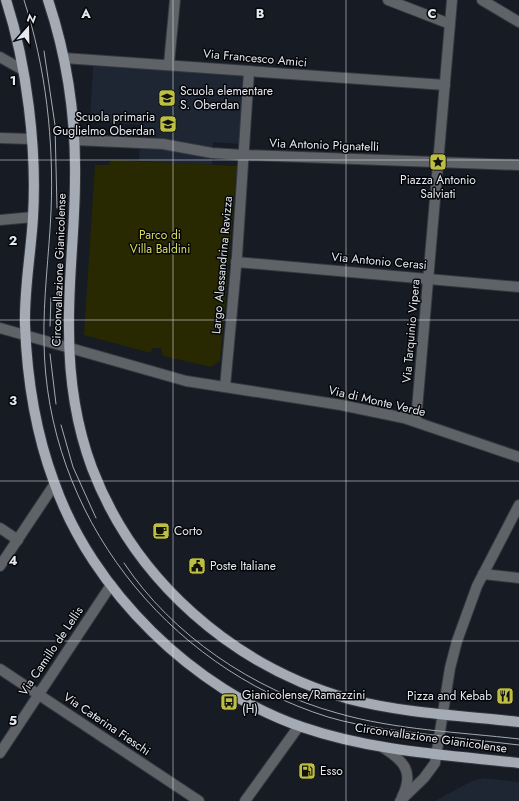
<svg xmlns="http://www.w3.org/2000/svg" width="519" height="801" viewBox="0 0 519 801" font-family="Jost,sans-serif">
  <rect width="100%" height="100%" fill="#161b24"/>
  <g fill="#1e2634">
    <path d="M93 66 243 75 239 144 213 142 212 165 139 161 141 125 90 121Z"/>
    <path d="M484 778 519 782V801H435L472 781Z"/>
  </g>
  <path fill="#282901" d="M112 160 237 166 220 361 211 367 163 356 161 348H152L151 353 84 335 95 165H108Z"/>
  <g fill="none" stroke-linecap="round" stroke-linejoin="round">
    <defs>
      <g id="minor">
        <path d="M388 0 450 24"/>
        <path d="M482 0 519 22"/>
        <path d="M0 57 23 70"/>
        <path d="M64 58 445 85"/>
        <path d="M169 64 175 0"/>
        <path d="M0 138 31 139"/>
        <path d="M75 140 163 144 212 153 244 155 519 165"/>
        <path d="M0 220 33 217"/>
        <path d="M236 262 519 287"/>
        <path d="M0 328 186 381 341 405 404 418 519 457"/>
        <path d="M225 387 237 256 249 71"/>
        <path d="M416 421 452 0"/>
        <path d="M0 528 18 540"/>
        <path d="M0 566 54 485"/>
        <path d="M483 574 519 578"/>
        <path d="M0 669 199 801"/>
        <path d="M382 747C403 760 415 771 402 797"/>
        <path d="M0 753 111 585"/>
        <path d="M245 801 299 726"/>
        <path d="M400 801 424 778 435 763 450 668 457 641 477 586 519 505"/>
      </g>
      <g id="major">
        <path d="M6 0C27 65 37 149 33 217 31 253 24 289 25 325 27 379 35 431 54 482 92 591 194 690 302 727 372 751 446 755 519 763"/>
        <path d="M48 0C67 57 76 119 75 179 75 229 68 279 69 330 69 376 76 425 92 468 135 581 233 666 349 699 402 713 464 716 519 722"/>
      </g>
    </defs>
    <use href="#minor" stroke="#333840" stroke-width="12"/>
    <use href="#major" stroke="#333840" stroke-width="12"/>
    <use href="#minor" stroke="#5f6267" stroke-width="10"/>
    <use href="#major" stroke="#a5abb5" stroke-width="10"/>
    <g stroke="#a5aab1" stroke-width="1">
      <path d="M24 0C46 68 54 141 51 212 49 255 43 299 44 342 46 514 165 666 328 717 365 728 403 731 441 736 467 739 493 742 519 745"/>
      <path d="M44 51 55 125 57 208"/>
      <path d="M50 326 51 298"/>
      <path d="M50 354 56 404"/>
      <path d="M61 425 73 467 96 518"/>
      <path d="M124 563C172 635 253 690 337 713 396 730 459 732 519 739"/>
    </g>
  </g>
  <path fill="none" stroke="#e5e9ef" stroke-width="1" stroke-opacity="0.55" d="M173 0V801M346 0V801M0 160H519M0 320H519M0 481H519M0 641H519"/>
  <defs>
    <symbol id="school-square" viewBox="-11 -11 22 22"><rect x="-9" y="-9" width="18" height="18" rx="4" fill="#bcbf43" stroke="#050609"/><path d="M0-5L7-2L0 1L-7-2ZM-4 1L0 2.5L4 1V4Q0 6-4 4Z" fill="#111"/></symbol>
    <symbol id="sight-square" viewBox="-11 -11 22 22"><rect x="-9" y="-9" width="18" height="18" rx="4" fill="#bcbf43" stroke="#050609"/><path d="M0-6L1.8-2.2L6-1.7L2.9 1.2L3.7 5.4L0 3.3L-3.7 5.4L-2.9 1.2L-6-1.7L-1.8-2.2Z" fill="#111"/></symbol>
    <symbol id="cafe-square" viewBox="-11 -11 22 22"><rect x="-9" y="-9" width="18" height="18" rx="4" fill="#bcbf43" stroke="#050609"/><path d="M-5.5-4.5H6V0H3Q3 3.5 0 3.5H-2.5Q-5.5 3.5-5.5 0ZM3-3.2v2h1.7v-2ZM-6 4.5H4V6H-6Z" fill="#111"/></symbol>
    <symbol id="civic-square" viewBox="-11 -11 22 22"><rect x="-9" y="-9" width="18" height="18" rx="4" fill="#bcbf43" stroke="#050609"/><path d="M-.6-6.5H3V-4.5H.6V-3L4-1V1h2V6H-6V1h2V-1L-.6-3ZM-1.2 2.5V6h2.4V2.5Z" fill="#111"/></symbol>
    <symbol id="restaurant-square" viewBox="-11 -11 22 22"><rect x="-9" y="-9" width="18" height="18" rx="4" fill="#bcbf43" stroke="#050609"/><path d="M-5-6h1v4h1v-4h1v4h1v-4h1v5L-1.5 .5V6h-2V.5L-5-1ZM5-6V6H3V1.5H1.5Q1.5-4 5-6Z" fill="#111"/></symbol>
    <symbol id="bus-square" viewBox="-11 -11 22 22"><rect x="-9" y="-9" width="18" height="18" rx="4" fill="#bcbf43" stroke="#050609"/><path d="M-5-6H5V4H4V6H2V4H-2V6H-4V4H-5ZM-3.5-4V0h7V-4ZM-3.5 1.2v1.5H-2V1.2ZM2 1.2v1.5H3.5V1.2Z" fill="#111"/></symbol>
    <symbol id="fuel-square" viewBox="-11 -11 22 22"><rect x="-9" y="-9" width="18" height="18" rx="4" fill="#bcbf43" stroke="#050609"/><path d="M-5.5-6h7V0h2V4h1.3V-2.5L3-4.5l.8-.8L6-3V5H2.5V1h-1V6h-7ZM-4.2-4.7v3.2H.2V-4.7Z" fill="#111"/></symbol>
  </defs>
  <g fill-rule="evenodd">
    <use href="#school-square" x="157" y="88" width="20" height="20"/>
    <use href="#school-square" x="158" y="114" width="20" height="20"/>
    <use href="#sight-square" x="428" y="152" width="20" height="20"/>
    <use href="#cafe-square" x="151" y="521" width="20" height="20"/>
    <use href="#civic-square" x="187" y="556" width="20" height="20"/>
    <use href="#restaurant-square" x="495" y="686" width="20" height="20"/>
    <use href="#bus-square" x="219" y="692" width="20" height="20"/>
    <use href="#fuel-square" x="297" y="761" width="20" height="20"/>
  </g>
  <g text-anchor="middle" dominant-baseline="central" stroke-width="3" stroke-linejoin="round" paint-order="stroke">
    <g font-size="12" fill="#e5e9ef" stroke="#050609">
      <text transform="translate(255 58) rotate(5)">Via Francesco Amici</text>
      <text transform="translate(324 145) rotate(2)">Via Antonio Pignatelli</text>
      <text transform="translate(379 261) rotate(5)">Via Antonio Cerasi</text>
      <text transform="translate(222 265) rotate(-85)">Largo Alessandrina Ravizza</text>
      <text transform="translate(59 270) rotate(-88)">Circonvallazione Gianicolense</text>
      <text transform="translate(411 331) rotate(-85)">Via Tarquinio Vipera</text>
      <text transform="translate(377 401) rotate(13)">Via di Monte Verde</text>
      <text transform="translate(51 651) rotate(-56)">Via Camillo de Lellis</text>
      <text transform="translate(107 724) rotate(34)">Via Caterina Fieschi</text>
      <text transform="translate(431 738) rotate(8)">Circonvallazione Gianicolense</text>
    </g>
    <g font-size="12" fill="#e5e9ef" stroke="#050609" text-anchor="start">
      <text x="180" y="91">Scuola elementare<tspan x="180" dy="14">S. Oberdan</tspan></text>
      <text x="155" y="117" text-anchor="end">Scuola primaria<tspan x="155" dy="14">Guglielmo Oberdan</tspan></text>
      <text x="438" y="180" text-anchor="middle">Piazza Antonio<tspan x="438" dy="14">Salviati</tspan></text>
      <text x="174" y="531">Corto</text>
      <text x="210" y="566">Poste Italiane</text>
      <text x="242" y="695">Gianicolense/Ramazzini<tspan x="242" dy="14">(H)</tspan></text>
      <text x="492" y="696" text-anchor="end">Pizza and Kebab</text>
      <text x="320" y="771">Esso</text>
    </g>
    <g font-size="12" fill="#dadd64" stroke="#050609">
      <text x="160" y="235">Parco di<tspan x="160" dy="14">Villa Baldini</tspan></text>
    </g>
  </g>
  <g font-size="13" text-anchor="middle" font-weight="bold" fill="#e5e9ef" stroke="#050609" stroke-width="3" stroke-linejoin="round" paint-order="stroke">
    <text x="86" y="18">A</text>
    <text x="260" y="18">B</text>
    <text x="432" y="18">C</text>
    <text x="13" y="85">1</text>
    <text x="13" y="245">2</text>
    <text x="13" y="405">3</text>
    <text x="13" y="565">4</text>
    <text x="13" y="725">5</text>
  </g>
  <g transform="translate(28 28) rotate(20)" stroke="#050609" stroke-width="3" paint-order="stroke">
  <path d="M0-3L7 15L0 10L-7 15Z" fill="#e5e9ef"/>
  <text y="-6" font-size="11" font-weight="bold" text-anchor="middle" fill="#e5e9ef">N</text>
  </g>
</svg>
